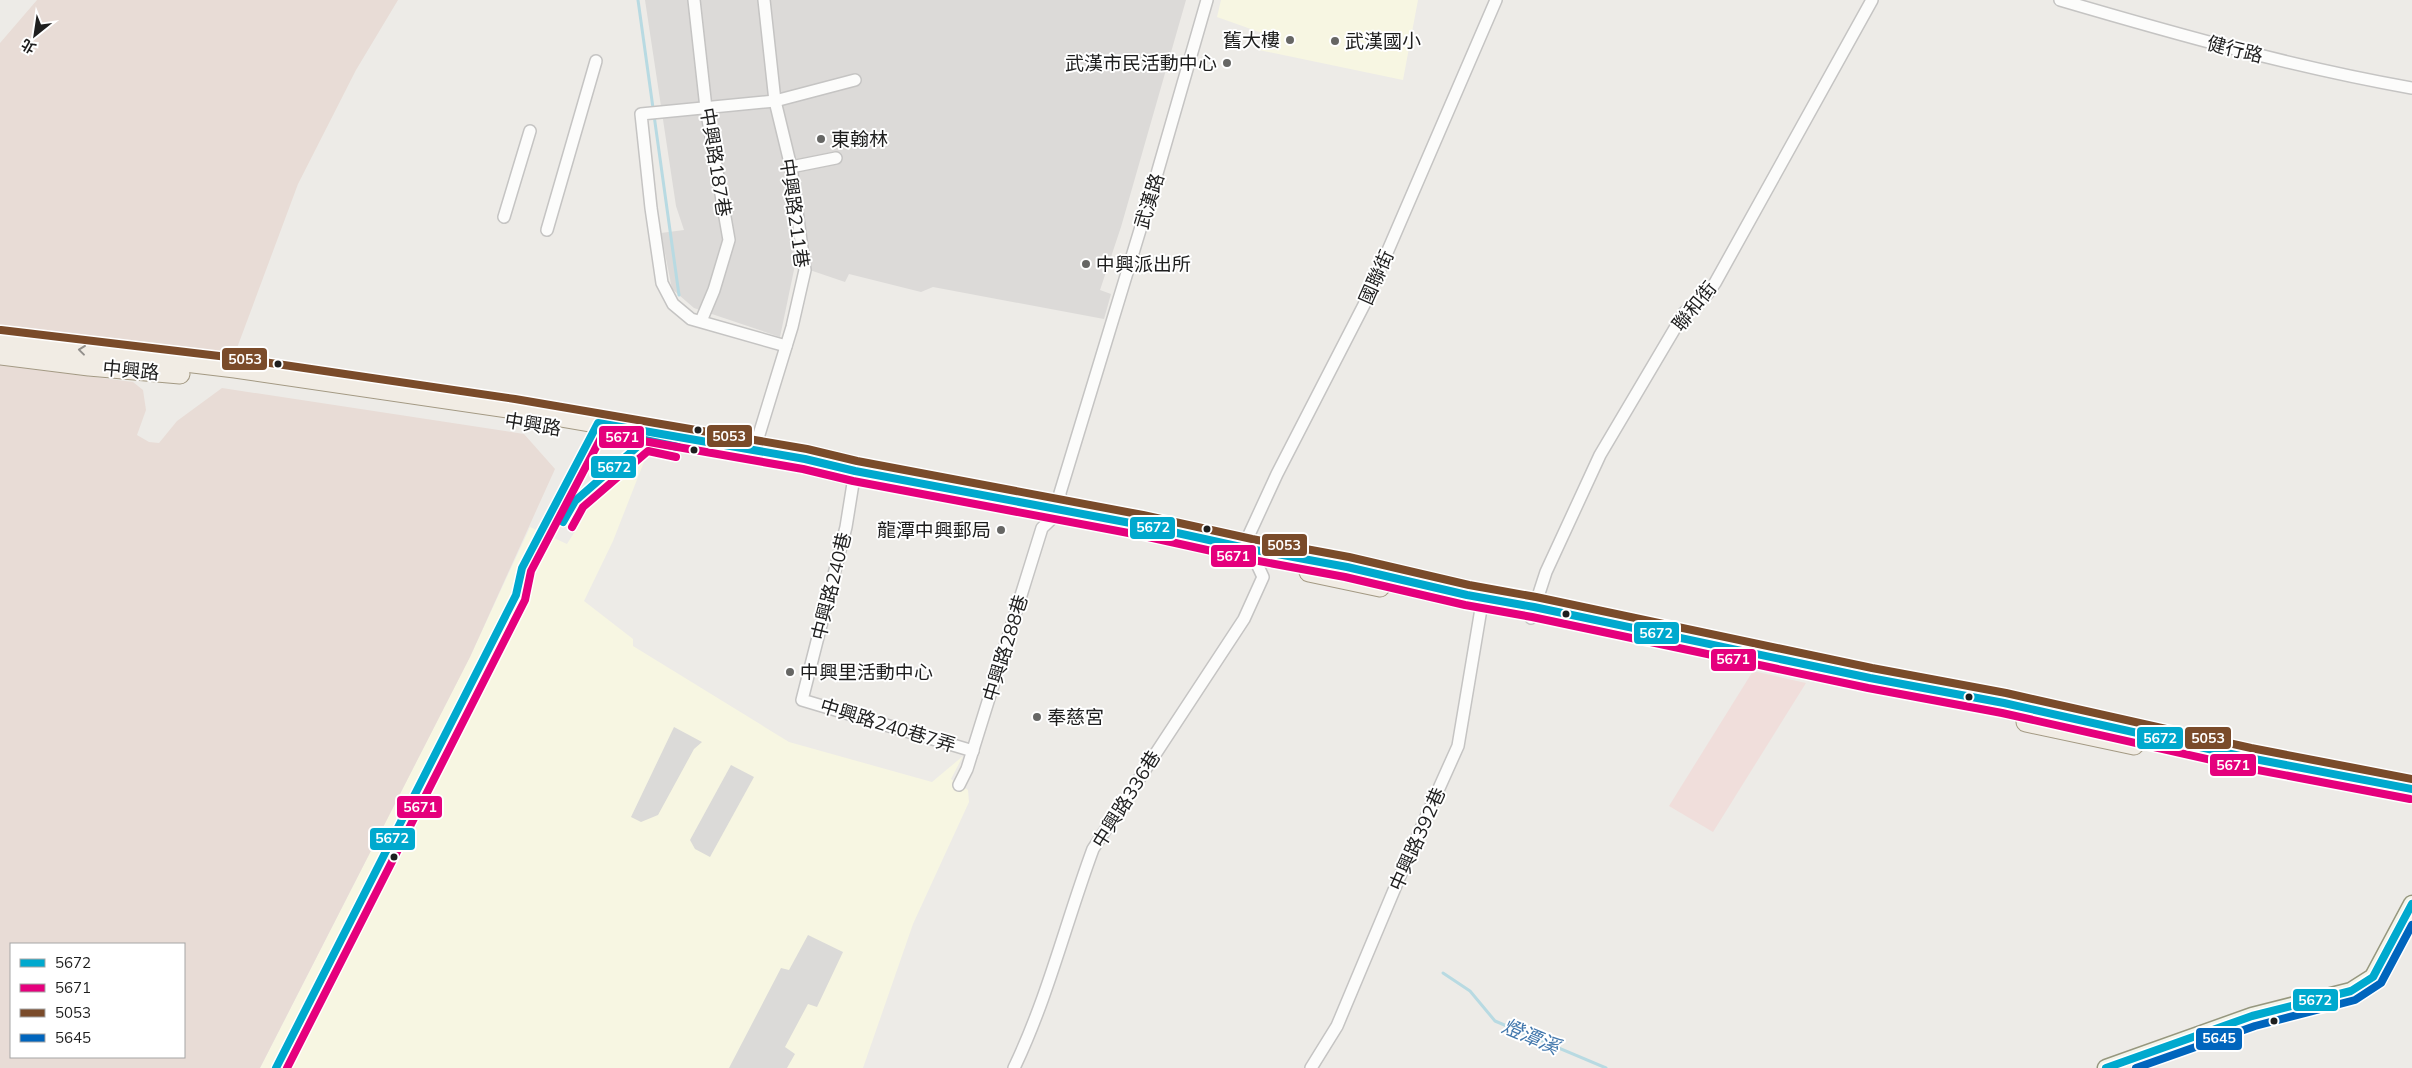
<svg xmlns="http://www.w3.org/2000/svg" width="2412" height="1068" viewBox="0 0 2412 1068" font-family="Mulish,'Noto Sans TC',sans-serif">
  <rect width="100%" height="100%" fill="#edebe7"/>
  <path fill="#dcdad8" d="M645 0H1186L1121 227 1100 290 1111 294 1104 319 933 287 921 292 849 274 845 282 795 265 780 337 694 308 672 289 661 233 684 230 676 206Z"/>
  <path fill="#f0dedb" d="M1753 671 1806 683 1713 832 1669 806Z"/>
  <g fill="#f7f6e2">
    <path d="M1221 0H1418L1403 80 1259 50 1262 33 1217 17Z"/>
    <path d="M649 449 613 541 584 601 633 639V646L789 742 932 782 963 756 951 779 968 790 969 802 913 924 863 1068H260L470 657 530 527 567 544 600 491Z"/>
  </g>
  <g fill="#dbdad8">
    <path d="M674 727 702 742 694 749 658 815 641 822 631 817Z"/>
    <path d="M731 765 754 777 710 857 695 849 690 840Z"/>
    <path d="M808 935 843 952 817 1007 808 1004 785 1047 795 1054 787 1068H729L781 968 789 970Z"/>
  </g>
  <g fill="#e8dcd6" fill-rule="evenodd">
    <path d="M37 0H398L356 70 298 184 234 356 0 325V43Z"/>
    <path d="M0 365 133 382 143 390 146 410 137 435 149 442 159 443 177 421 222 388 524 434 555 469 470 657 260 1068H0ZM184 944V1057H11V944Z"/>
  </g>
  <g fill="none" stroke-linecap="round" stroke-linejoin="round">
    <g stroke="#b8dae2" stroke-width="3">
      <path d="M638 0 679 295"/>
      <path d="M1443 973 1470 991 1495 1021 1606 1068"/>
    </g>
    <defs>
      <g id="street">
        <path d="M694 0 706 108 729 240 714 290 701 321"/>
        <path d="M2060 0C2176 34 2293 67 2412 88"/>
        <path d="M791 167 836 158"/>
        <path d="M504 217 530 131"/>
        <path d="M547 230 596 61"/>
        <path d="M786 346 691 319 673 304 662 283 651 208 641 114 775 101 855 80"/>
        <path d="M754 451 792 327 805 270 791 167 775 101 764 0"/>
        <path d="M855 471 846 527 802 700 973 751"/>
        <path d="M1531 618 1546 572 1600 455 1684 313 1708 293 1715 283 1872 0"/>
        <path d="M959 785 967 769 1042 528 1061 510 1060 493 1154 184 1207 0"/>
        <path d="M1014 1068C1048 997 1066 922 1093 849L1244 619 1263 577 1250 549 1248 537 1277 474 1367 299 1496 0"/>
        <path d="M1311 1068 1337 1026 1405 864 1458 746 1483 597"/>
      </g>
      <path id="secondary" d="M2106 1068 2252 1016 2351 991 2373 977 2412 904"/>
      <g id="primary">
        <path d="M0 340 235 368 514 409 805 459 855 471 1141 525 1250 549 1347 567 1467 595 1534 607 1870 678 2004 703 2249 758 2412 789"/>
        <path d="M0 355 89 366 180 374"/>
        <path d="M1309 572 1380 587"/>
        <path d="M2026 722 2134 745"/>
      </g>
    </defs>
    <use href="#street" stroke="#c5c4c3" stroke-width="14"/>
    <use href="#secondary" stroke="#96977e" stroke-width="19"/>
    <use href="#primary" stroke="#a39983" stroke-width="21"/>
    <use href="#street" stroke="#fcfcfb" stroke-width="11"/>
    <use href="#secondary" stroke="#f3f4ea" stroke-width="16"/>
    <use href="#primary" stroke="#f1ece4" stroke-width="19"/>
    <defs>
      <g id="bus-1">
        <path d="M563 522 575 501 645 440 678 447"/>
        <path d="M276 1068 516 595 522 568 598 423 805 459 855 471 1141 525 1250 549 1347 567 1467 595 1534 607 1870 678 2004 703 2249 758 2412 789"/>
        <path d="M2106 1068 2252 1016 2351 991 2373 977 2412 904"/>
      </g>
      <g id="bus-2">
        <path d="M572 527 583 507 648 451 676 457"/>
        <path d="M287 1068 525 600 531 571 603 434 803 469 853 481 1139 535 1248 559 1345 577 1465 605 1532 617 1868 688 2002 713 2247 768 2410 799"/>
      </g>
      <path id="bus-3" d="M1 330 236 358 515 399 807 449 857 461 1143 515 1252 539 1349 557 1469 585 1536 597 1872 668 2006 693 2251 748 2412 779"/>
      <path id="bus-4" d="M2136 1068 2255 1026 2355 1000 2381 983 2412 925"/>
    </defs>
    <use href="#bus-1" stroke="#fff" stroke-width="11"/>
    <use href="#bus-2" stroke="#fff" stroke-width="11"/>
    <use href="#bus-3" stroke="#fff" stroke-width="11"/>
    <use href="#bus-4" stroke="#fff" stroke-width="11"/>
    <use href="#bus-1" stroke="#00a9ce" stroke-width="8"/>
    <use href="#bus-2" stroke="#e5007d" stroke-width="8"/>
    <use href="#bus-3" stroke="#7a4b2a" stroke-width="8"/>
    <use href="#bus-4" stroke="#0065bd" stroke-width="8"/>
  </g>
  <defs><path id="oneway-chevron" d="M-2-3.5L2.5 0L-2 3.5" fill="none" stroke-width="1.6" stroke-linecap="round" stroke-linejoin="round" transform="scale(1.25)"/></defs>
  <use stroke="#928f8b" href="#oneway-chevron" transform="translate(82 350) rotate(-173)"/>
  <g fill="#666664" stroke="#fff" stroke-width="2">
    <circle cx="1290" cy="40" r="5"/>
    <circle cx="1335" cy="41" r="5"/>
    <circle cx="1227" cy="63" r="5"/>
    <circle cx="821" cy="139" r="5"/>
    <circle cx="1086" cy="264" r="5"/>
    <circle cx="1001" cy="530" r="5"/>
    <circle cx="790" cy="672" r="5"/>
    <circle cx="1037" cy="717" r="5"/>
  </g>
  <g fill="#1e1e1e" stroke="#fff" stroke-width="2">
    <circle cx="278" cy="364" r="4.5"/>
    <circle cx="698" cy="430" r="4.5"/>
    <circle cx="694" cy="450" r="4.5"/>
    <circle cx="1207" cy="529" r="4.5"/>
    <circle cx="1566" cy="614" r="4.5"/>
    <circle cx="1969" cy="697" r="4.5"/>
    <circle cx="394" cy="857" r="4.5"/>
    <circle cx="2274" cy="1021" r="4.5"/>
  </g>
  <g text-anchor="middle" dominant-baseline="central" stroke-width="4" stroke-linejoin="round" paint-order="stroke">
    <g font-size="19" fill="#1e1e1e" stroke="#fff" text-anchor="start">
      <text x="1280" y="40" text-anchor="end">舊大樓</text>
      <text x="1345" y="41">武漢國小</text>
      <text x="1217" y="63" text-anchor="end">武漢市民活動中心</text>
      <text x="831" y="139">東翰林</text>
      <text x="1096" y="264">中興派出所</text>
      <text x="991" y="530" text-anchor="end">龍潭中興郵局</text>
      <text x="800" y="672">中興里活動中心</text>
      <text x="1047" y="717">奉慈宮</text>
    </g>
    <g font-size="19" fill="#1e1e1e" stroke="#fff">
      <text transform="translate(2235 49) rotate(14)">健行路</text>
      <text transform="translate(716 162) rotate(81)">中興路187巷</text>
      <text transform="translate(1149 201) rotate(-73)">武漢路</text>
      <text transform="translate(795 213) rotate(82)">中興路211巷</text>
      <text transform="translate(1376 277) rotate(-66)">國聯街</text>
      <text transform="translate(1694 306) rotate(-51)">聯和街</text>
      <text transform="translate(131 370) rotate(5)">中興路</text>
      <text transform="translate(533 424) rotate(9)">中興路</text>
      <text transform="translate(831 586) rotate(-76)">中興路240巷</text>
      <text transform="translate(1005 648) rotate(-73)">中興路288巷</text>
      <text transform="translate(888 725) rotate(17)">中興路240巷7弄</text>
      <text transform="translate(1126 799) rotate(-58)">中興路336巷</text>
      <text transform="translate(1417 839) rotate(-66)">中興路392巷</text>
    </g>
    <g font-size="20" font-style="italic" fill="#4277ac" stroke="#fff">
      <text transform="translate(1531 1036) rotate(23)">燈潭溪</text>
    </g>
  </g>
  <g stroke="#fff" stroke-width="2">
    <rect x="221" y="347" width="47" height="24" rx="5" fill="#7a4b2a"/>
    <rect x="706" y="424" width="47" height="24" rx="5" fill="#7a4b2a"/>
    <rect x="598" y="425" width="47" height="24" rx="5" fill="#e5007d"/>
    <rect x="590" y="455" width="47" height="24" rx="5" fill="#00a9ce"/>
    <rect x="1129" y="516" width="47" height="24" rx="5" fill="#00a9ce"/>
    <rect x="1261" y="533" width="47" height="24" rx="5" fill="#7a4b2a"/>
    <rect x="1210" y="544" width="47" height="24" rx="5" fill="#e5007d"/>
    <rect x="1633" y="621" width="47" height="24" rx="5" fill="#00a9ce"/>
    <rect x="1710" y="648" width="47" height="24" rx="5" fill="#e5007d"/>
    <rect x="2136" y="726" width="48" height="24" rx="5" fill="#00a9ce"/>
    <rect x="2184" y="726" width="48" height="24" rx="5" fill="#7a4b2a"/>
    <rect x="2209" y="753" width="48" height="24" rx="5" fill="#e5007d"/>
    <rect x="396" y="795" width="47" height="24" rx="5" fill="#e5007d"/>
    <rect x="369" y="827" width="47" height="24" rx="5" fill="#00a9ce"/>
    <rect x="2292" y="988" width="47" height="24" rx="5" fill="#00a9ce"/>
    <rect x="2195" y="1027" width="48" height="24" rx="5" fill="#0065bd"/>
  </g>
  <g font-size="14" text-anchor="middle" font-weight="bold" fill="#fff">
    <text x="245" y="364">5053</text>
    <text x="729" y="441">5053</text>
    <text x="622" y="442">5671</text>
    <text x="614" y="472">5672</text>
    <text x="1153" y="532">5672</text>
    <text x="1284" y="550">5053</text>
    <text x="1233" y="561">5671</text>
    <text x="1656" y="638">5672</text>
    <text x="1733" y="664">5671</text>
    <text x="2160" y="743">5672</text>
    <text x="2208" y="743">5053</text>
    <text x="2233" y="770">5671</text>
    <text x="420" y="812">5671</text>
    <text x="392" y="843">5672</text>
    <text x="2315" y="1005">5672</text>
    <text x="2219" y="1043">5645</text>
  </g>
  <rect x="10" y="943" width="175" height="115" fill="#ffffff" stroke="#a5a5a5"/>
  <rect x="20" y="959" width="25" height="8" fill="#00a9ce" stroke="#a5a5a5"/>
  <text x="55" y="968" font-size="15" fill="#1e1e1e">5672</text>
  <rect x="20" y="984" width="25" height="8" fill="#e5007d" stroke="#a5a5a5"/>
  <text x="55" y="993" font-size="15" fill="#1e1e1e">5671</text>
  <rect x="20" y="1009" width="25" height="8" fill="#7a4b2a" stroke="#a5a5a5"/>
  <text x="55" y="1018" font-size="15" fill="#1e1e1e">5053</text>
  <rect x="20" y="1034" width="25" height="8" fill="#0065bd" stroke="#a5a5a5"/>
  <text x="55" y="1043" font-size="15" fill="#1e1e1e">5645</text>
  <g transform="translate(35 35) rotate(210)" stroke="#ffffff" stroke-width="4" paint-order="stroke">
  <path d="M0-4L9 19L0 12L-9 19Z" fill="#1e1e1e"/>
  <text y="-8" font-size="14" font-weight="bold" text-anchor="middle" fill="#1e1e1e">北</text>
  </g>
</svg>
